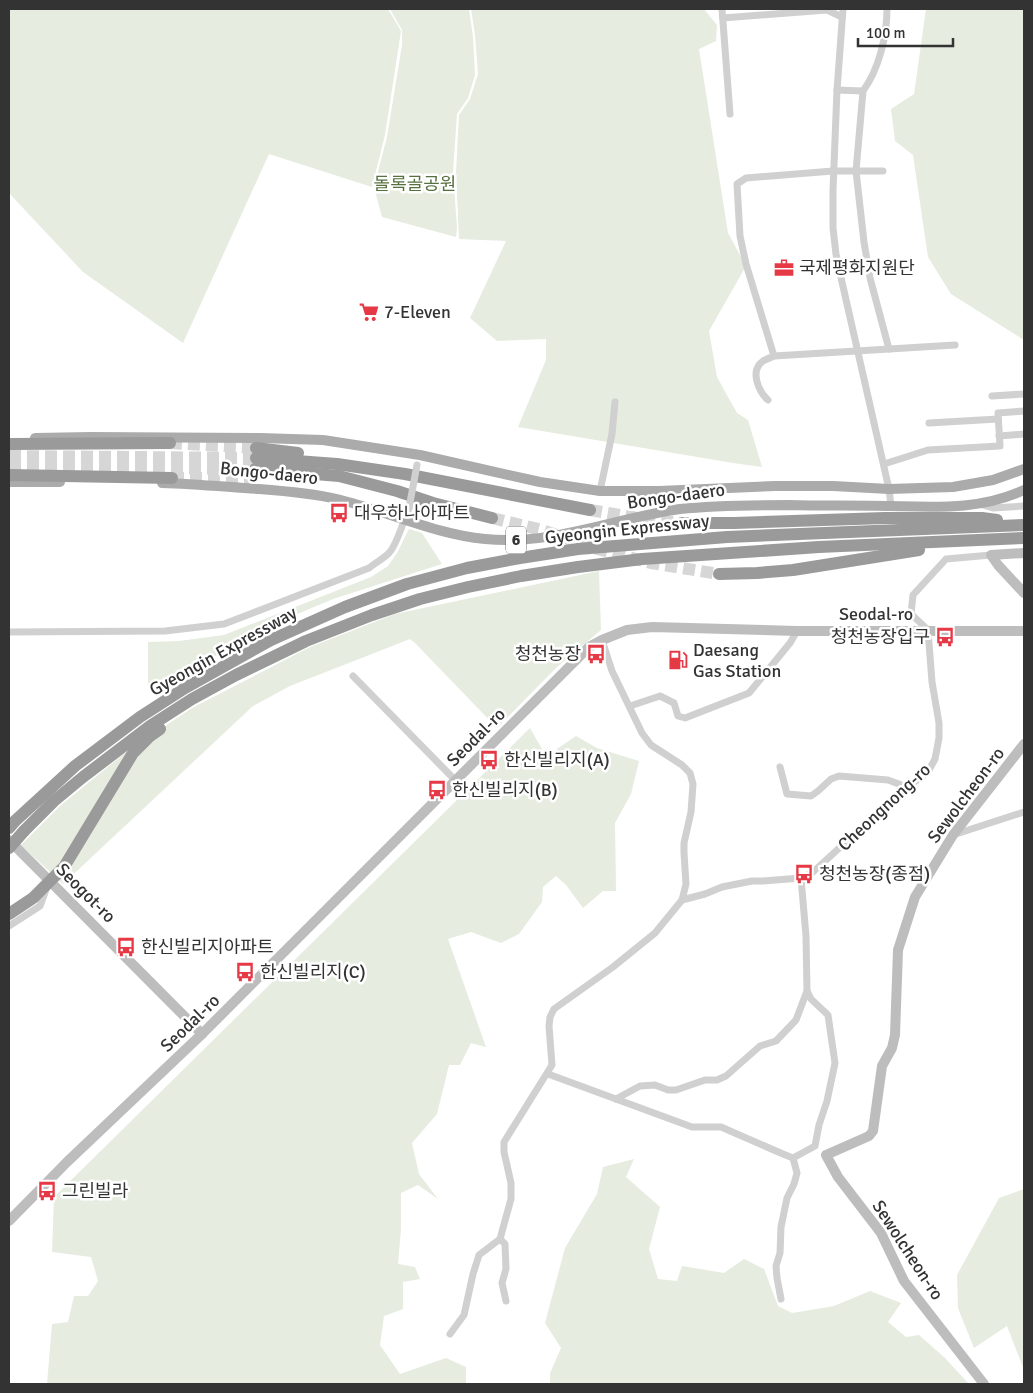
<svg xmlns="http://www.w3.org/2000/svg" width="1033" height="1393" viewBox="0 0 1033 1393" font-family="Signika,'Noto Sans KR',sans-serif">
  <rect width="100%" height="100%" fill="#fff"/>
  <g fill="#e6ecdf">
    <path d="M9 9H388L401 31 385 135 372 187 269 154 183 343 83 272 9 193Z"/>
    <path d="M390 9H469L473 37 475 75 468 98 457 114 453 173 457 227 456 237 382 217 374 187 387 137 402 45V30Z"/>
    <path d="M471 9H704L717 25 716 41 699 49 728 233 746 266 709 331 717 377 737 413 748 420 762 467 733 463 518 427 546 360V339L497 341 470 318 506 241 459 239 456 172 459 115 470 99 478 74 475 35Z"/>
    <path d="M926 9H1024V340L951 294 928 257 913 155 895 141 891 109 914 94Z"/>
    <path d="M409 529 422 533 442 564 333 599 274 624 151 691 148 687V642L179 641 224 635 371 577 388 566 397 553Z"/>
    <path d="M599 571 601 630 555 669 497 728 415 643 410 639 290 686 253 706 63 884 21 845 61 805 125 753 192 708 310 647 395 614Z"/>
    <path d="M530 728 551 765 557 749 576 736 597 748 639 761 631 794 615 823 616 891H603L583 908 566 885 556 876 543 887 542 902 519 934 501 943 471 932 448 939 486 1047 471 1043 460 1065H449L437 1114 412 1143 419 1174 438 1199 418 1185 401 1193V1229L398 1264 415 1267 420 1279 403 1282V1309L384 1316 380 1345 400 1374 446 1358 466 1367V1384H47L52 1324 68 1322 74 1296H88L98 1281 91 1257 52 1252 54 1197Z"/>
    <path d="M634 1159 626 1177 660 1207 649 1249 658 1279 677 1281 682 1266 724 1273 744 1259 764 1269 778 1306 792 1313 834 1306 870 1291 901 1303 888 1322 906 1337 919 1335 945 1358 969 1384H550V1373L561 1348 545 1323 565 1248 597 1194 603 1167Z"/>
    <path d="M1024 1189V1370L1007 1326 974 1348 958 1308 957 1275 999 1198Z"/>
  </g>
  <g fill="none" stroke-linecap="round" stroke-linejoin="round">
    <g stroke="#d6d6d6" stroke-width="12" stroke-dasharray="12 6" stroke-linecap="butt">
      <path d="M170 443 256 448"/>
      <path d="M9 456 256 458"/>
      <path d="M9 466 255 469"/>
      <path d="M172 478H257"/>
      <path d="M590 510 649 520 682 523"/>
      <path d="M492 518 542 530 594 548 651 563 719 574"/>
    </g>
    <g stroke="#d0d0d0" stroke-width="7">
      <path d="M722 9 730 114"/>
      <path d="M843 9 837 90 833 190V228L836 254 842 282 889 489 891 506"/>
      <path d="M887 9C887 36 879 69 863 91L856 171 864 242 870 278 889 349"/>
      <path d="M723 18 827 10 842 17"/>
      <path d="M837 90 863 91"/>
      <path d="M774 356 746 264 740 236 737 184 746 178 833 171H883"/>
      <path d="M992 396 1024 394"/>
      <path d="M768 400C759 392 749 371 763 361 766 359 770 358 774 356L955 345"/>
      <path d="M929 423 998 419"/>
      <path d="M999 436 1024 434"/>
      <path d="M884 464 928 450 1000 446 998 413 1024 411"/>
      <path d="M600 491 612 434 615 402"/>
      <path d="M980 504 993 508 1024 506"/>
      <path d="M9 632 165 631 224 624 369 568C375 563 383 559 389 553 398 543 403 521 409 508"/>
      <path d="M353 676 456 781"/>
      <path d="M630 706 660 696 674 703 678 716 685 718 749 693 790 643 797 631"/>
      <path d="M780 767 787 794 811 796 818 791 831 779 839 776 888 780 907 787"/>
      <path d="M953 835 1024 812"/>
      <path d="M682 900 705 894 722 887 752 881H763L801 878"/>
      <path d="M9 926 40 906 47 887"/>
      <path d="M548 1074 692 1127H721L783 1154 793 1158"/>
      <path d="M616 1099 640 1086 655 1085 668 1090H676L705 1080H717L726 1076 760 1046 776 1041 796 1020 807 991"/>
      <path d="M500 1239 505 1244 506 1269 502 1283 506 1301"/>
      <path d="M781 1299 777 1278 776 1266 780 1253 781 1227 787 1198 794 1184 797 1173 793 1158 815 1146 819 1125 827 1101 835 1063 828 1015 811 999 807 991 806 936 801 878 812 873 885 806 907 787 923 776 929 770 935 759 939 738V723L932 682 928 630 911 614 913 595 946 559 991 555"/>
      <path d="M450 1334 464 1315 473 1274 479 1255 500 1239 511 1199V1183L504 1152V1142L552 1065 549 1026 550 1017 554 1009 613 967 655 933 682 900 686 884 684 853V843L691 812 693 784 690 773 682 765 651 745 642 733 612 671 602 640"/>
    </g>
    <g stroke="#bdbdbd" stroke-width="10">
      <path d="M1024 553 991 555 998 565 1024 593"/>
      <path d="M9 840 202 1034"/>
      <path d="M9 1221 67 1162 202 1034 589 647 602 640 627 630 652 627 797 631H1024"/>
      <path d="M984 1384 904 1281 881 1233 838 1177 826 1155 869 1136 873 1131 882 1066 892 1048 895 1035 898 950 915 897 953 835 1024 744"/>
    </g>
    <g stroke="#ababab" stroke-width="10">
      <path d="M35 438 91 437 260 438 323 440 420 455 540 482 600 491H659L775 486H833L889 489 953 487 993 480 1024 469"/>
      <path d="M9 482H60"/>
      <path d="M162 483C195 484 227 487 259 489 285 491 311 493 337 499 387 511 434 534 485 539 553 546 614 518 680 509 716 505 753 505 789 505 823 506 857 505 891 506 938 507 980 510 1024 490"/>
    </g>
    <g stroke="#9a9a9a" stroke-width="12">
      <path d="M9 444 170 443"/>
      <path d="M256 448 298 453"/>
      <path d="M256 458 337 464 405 474 590 510"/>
      <path d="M255 469 339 476 397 491 433 503 492 518"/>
      <path d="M9 475 172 478"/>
      <path d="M682 523H734L885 518H982L997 520"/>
      <path d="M719 574 757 573 793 570 919 550"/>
      <path d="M9 828 15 821 75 766 140 717 185 688 271 640 345 607 407 584 467 568 520 558 578 549 727 537 1024 525"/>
      <path d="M24 831 54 801 83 777 150 726 192 699 236 675 306 641 372 615 420 599 468 587 521 576 578 567 642 559 819 547 1024 538"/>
      <path d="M9 914 33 898 64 867 133 753 150 736 160 729"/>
    </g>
    <path stroke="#d0d0d0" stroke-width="7" d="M409 508 417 465"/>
    <path stroke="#9a9a9a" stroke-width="12" d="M9 848 24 831"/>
  </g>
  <defs>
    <symbol id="office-bare" viewBox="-9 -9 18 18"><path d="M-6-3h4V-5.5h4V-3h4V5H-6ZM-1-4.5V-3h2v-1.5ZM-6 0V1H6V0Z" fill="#e63946" stroke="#fff" stroke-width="2.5" paint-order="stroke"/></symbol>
    <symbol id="supermarket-bare" viewBox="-9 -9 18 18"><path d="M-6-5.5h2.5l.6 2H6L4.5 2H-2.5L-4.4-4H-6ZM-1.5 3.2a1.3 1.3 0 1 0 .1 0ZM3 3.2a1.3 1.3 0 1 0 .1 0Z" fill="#e63946" stroke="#fff" stroke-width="2.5" paint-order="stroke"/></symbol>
    <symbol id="bus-bare" viewBox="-9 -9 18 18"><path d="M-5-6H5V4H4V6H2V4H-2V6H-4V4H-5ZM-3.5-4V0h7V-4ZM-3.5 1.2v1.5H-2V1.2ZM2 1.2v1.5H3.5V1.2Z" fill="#e63946" stroke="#fff" stroke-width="2.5" paint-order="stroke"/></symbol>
    <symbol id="fuel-bare" viewBox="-9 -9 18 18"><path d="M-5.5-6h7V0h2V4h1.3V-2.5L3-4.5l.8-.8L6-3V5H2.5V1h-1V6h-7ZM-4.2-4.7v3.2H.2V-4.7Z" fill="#e63946" stroke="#fff" stroke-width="2.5" paint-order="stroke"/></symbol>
  </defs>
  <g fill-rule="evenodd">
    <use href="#office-bare" x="770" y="254" width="28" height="28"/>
    <use href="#supermarket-bare" x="355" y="298" width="28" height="28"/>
    <use href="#bus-bare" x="325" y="499" width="28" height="28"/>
    <use href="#bus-bare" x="931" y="623" width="28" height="28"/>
    <use href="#bus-bare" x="582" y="640" width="28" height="28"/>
    <use href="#fuel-bare" x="664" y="646" width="28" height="28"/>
    <use href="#bus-bare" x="475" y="746" width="28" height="28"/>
    <use href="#bus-bare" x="423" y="776" width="28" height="28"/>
    <use href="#bus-bare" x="790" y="860" width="28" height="28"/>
    <use href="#bus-bare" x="112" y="933" width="28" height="28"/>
    <use href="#bus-bare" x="231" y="958" width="28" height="28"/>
    <use href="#bus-bare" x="33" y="1177" width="28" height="28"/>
  </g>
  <g text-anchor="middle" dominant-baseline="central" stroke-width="5" stroke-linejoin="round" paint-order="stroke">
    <rect fill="#fff" stroke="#707070" stroke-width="1" x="506" y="526.5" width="20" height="27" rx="4"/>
    <g font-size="16" font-weight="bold" fill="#333">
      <text x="516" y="540">6</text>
    </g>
    <g font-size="18" fill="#56703f" stroke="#fff">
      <text x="415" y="184">돌록골공원</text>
    </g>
    <g font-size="18" fill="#333" stroke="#fff" text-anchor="start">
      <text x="799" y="268">국제평화지원단</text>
      <text x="384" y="312">7-Eleven</text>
      <text x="354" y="513">대우하나아파트</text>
      <text x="930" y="637" text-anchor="end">청천농장입구</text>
      <text x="693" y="650">Daesang<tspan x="693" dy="21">Gas Station</tspan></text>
      <text x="581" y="654" text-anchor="end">청천농장</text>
      <text x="504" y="760">한신빌리지(A)</text>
      <text x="452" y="790">한신빌리지(B)</text>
      <text x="819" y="874">청천농장(종점)</text>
      <text x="141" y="947">한신빌리지아파트</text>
      <text x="260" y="972">한신빌리지(C)</text>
      <text x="62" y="1191">그린빌라</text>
    </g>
    <g font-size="18" fill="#333" stroke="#fff">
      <text transform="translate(269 473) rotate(6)">Bongo-daero</text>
      <text transform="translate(676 496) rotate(-8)">Bongo-daero</text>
      <text transform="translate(627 529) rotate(-6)">Gyeongin Expressway</text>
      <text x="876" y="614">Seodal-ro</text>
      <text transform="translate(223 651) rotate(-29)">Gyeongin Expressway</text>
      <text transform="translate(476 737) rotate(-45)">Seodal-ro</text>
      <text transform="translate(966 795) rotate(-53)">Sewolcheon-ro</text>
      <text transform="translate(884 807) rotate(-43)">Cheongnong-ro</text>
      <text transform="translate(86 893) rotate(45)">Seogot-ro</text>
      <text transform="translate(190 1023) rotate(-44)">Seodal-ro</text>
      <text transform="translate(908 1250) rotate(57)">Sewolcheon-ro</text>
    </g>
  </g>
  <rect width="1033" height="1393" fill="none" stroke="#333333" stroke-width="20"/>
  <path d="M858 38v8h95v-8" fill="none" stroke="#333333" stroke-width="2.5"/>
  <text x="866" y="38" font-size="15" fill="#333333" stroke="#ffffff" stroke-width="4" paint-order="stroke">100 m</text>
</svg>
